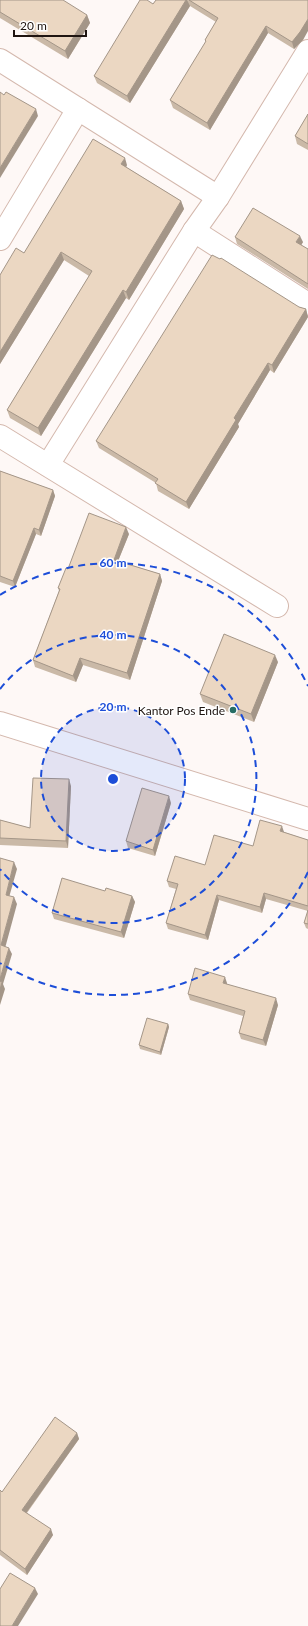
<svg xmlns="http://www.w3.org/2000/svg" width="308" height="1626" viewBox="0 0 308 1626" font-family="Lato,sans-serif">
  <rect width="100%" height="100%" fill="#fef8f6"/>
  <g fill="none" stroke-linecap="round" stroke-linejoin="round">
    <defs>
      <g id="street">
        <path d="M0 60 218 197"/>
        <path d="M194 231 308 304"/>
        <path d="M0 239 78 109"/>
        <path d="M0 436 277 606"/>
        <path d="M48 465 194 231 218 197 308 51"/>
        <path d="M0 723 308 819"/>
      </g>
    </defs>
    <use href="#street" stroke="#d4b8ad" stroke-width="24"/>
    <use href="#street" stroke="#fff" stroke-width="22"/>
  </g>
  <g fill="#cab9a7">
    <path d="M156 0H308L303 40 294 49 268 33 210 130 173 108 170 100 206 42 205 40 216 22 190 6 130 103 97 83 94 76 153 4Z"/>
    <path d="M0 12 87 15 90 23 68 59 0 18Z"/>
    <path d="M308 114V150L297 144 295 136Z"/>
    <path d="M127 165 126 167 181 201 184 209 129 300 126 298 41 436 10 418 7 410 89 276 64 260 0 364V275L24 253Z"/>
    <path d="M235 237 303 242 301 245 308 249V289L237 244Z"/>
    <path d="M299 307 306 309 308 317 274 373 270 370 238 424 239 427 189 509 158 491 156 483 99 448 96 441Z"/>
    <path d="M0 471 53 490 55 496 41 536 36 534 15 587 0 582Z"/>
    <path d="M129 534 118 561 160 574 162 581 130 680 83 665 76 682 35 667 33 660 59 591 58 588 68 569Z"/>
    <path d="M278 662 254 722 203 702 200 694Z"/>
    <path d="M71 786 68 848 0 845V820L30 828Z"/>
    <path d="M171 803 155 856 128 848 126 841Z"/>
    <path d="M284 832 308 840V929L306 928 304 923 308 911 266 899 262 913 219 900 208 940 168 929 166 923 176 889 169 887 167 881 253 846Z"/>
    <path d="M105 891 132 896 135 902 124 938 54 919 52 913Z"/>
    <path d="M227 983V984L278 1005 266 1046 241 1039 239 1033 243 1016 190 1000 188 994Z"/>
    <path d="M168 1024 169 1027 161 1055 140 1049 139 1045Z"/>
    <path d="M77 1433 79 1439 27 1513 53 1535 27 1575 0 1555V1490L2 1492Z"/>
  </g>
  <g fill="#a49688">
    <path d="M186 0H187L190 6 130 103 127 96Z"/>
    <path d="M87 15 90 23 68 59 65 51Z"/>
    <path d="M308 19V31L303 40 294 49 292 42Z"/>
    <path d="M266 26 268 33 210 130 207 123Z"/>
    <path d="M36 109 38 116 0 178V168Z"/>
    <path d="M125 158 127 165 124 172 121 164Z"/>
    <path d="M181 201 184 209 129 300 126 292Z"/>
    <path d="M300 236 303 242 299 249 296 242Z"/>
    <path d="M61 252 64 260 0 364V352Z"/>
    <path d="M123 290 126 298 41 436 38 428Z"/>
    <path d="M306 309 308 317 274 373 272 365Z"/>
    <path d="M268 363 270 370 238 424 239 427 189 509 186 502 234 418Z"/>
    <path d="M53 490 55 496 41 536 39 530Z"/>
    <path d="M126 527 129 534 116 566 114 560Z"/>
    <path d="M34 528 36 534 15 587 13 581Z"/>
    <path d="M160 574 162 581 130 680 127 673Z"/>
    <path d="M275 655 278 662 254 722 251 714Z"/>
    <path d="M80 658 83 665 76 682 73 676Z"/>
    <path d="M69 779 71 786 68 848 66 841Z"/>
    <path d="M169 796 171 803 155 856 153 850Z"/>
    <path d="M282 826 284 832 282 837 280 831Z"/>
    <path d="M14 862 17 869 8 901 6 895Z"/>
    <path d="M264 893 266 899 262 913 260 907Z"/>
    <path d="M217 895 219 900 208 940 205 935Z"/>
    <path d="M132 896 135 902 124 938 121 932Z"/>
    <path d="M14 897 17 904 4 952 1 945Z"/>
    <path d="M9 948 12 954 3 984 5 989 0 1005V979Z"/>
    <path d="M225 977 227 983 226 989 223 983Z"/>
    <path d="M276 998 278 1005 266 1046 263 1040Z"/>
    <path d="M168 1024 169 1027 161 1055 160 1052Z"/>
    <path d="M77 1433 79 1439 24 1516 22 1510Z"/>
    <path d="M51 1529 53 1535 27 1575 25 1569Z"/>
    <path d="M35 1588 38 1594 18 1626H12Z"/>
  </g>
  <g fill="#ebd7c2" stroke="#a49688">
    <path d="M0 0H63L87 15 65 51 0 12Z"/>
    <path d="M140 0H147L153 4 156 0H186L127 96 94 76Z"/>
    <path d="M189 0H308V19L300 32 292 42 266 26 207 123 170 100 206 41 205 40 218 18Z"/>
    <path d="M0 92 4 95 6 92 36 109 0 168Z"/>
    <path d="M308 114V144L295 136Z"/>
    <path d="M93 139 125 158 121 164 181 201 126 292 123 290 38 428 7 410 92 271 61 252 0 352V275L16 248 24 253Z"/>
    <path d="M253 208 300 236 296 242 308 249V284L235 237Z"/>
    <path d="M212 255 220 259 221 258 299 307 306 309 272 365 268 363 234 418 236 420 186 502 155 483 158 479 96 441Z"/>
    <path d="M0 471 53 490 39 530 34 528 13 581 0 576Z"/>
    <path d="M89 513 126 527 114 560 160 574 127 673 80 658 73 676 33 660 60 589 58 588 66 568 68 569Z"/>
    <path d="M224 634 275 655 251 714 200 694Z"/>
    <path d="M33 778 69 779 66 841 0 838V820L30 828Z"/>
    <path d="M142 788 169 796 153 850 126 841Z"/>
    <path d="M260 820 282 826 280 831 308 840V906L264 893 260 907 217 895 205 935 166 923 178 884 167 881 175 856 205 865 214 835 253 846Z"/>
    <path d="M0 858 14 862 6 895 14 897 1 945 9 948 0 979Z"/>
    <path d="M62 878 105 891 106 888 132 896 121 932 52 913Z"/>
    <path d="M308 910V924L304 923Z"/>
    <path d="M195 968 225 977 223 983 276 998 263 1040 239 1033 245 1011 188 994Z"/>
    <path d="M0 981 2 982 0 990Z"/>
    <path d="M147 1018 168 1024 160 1052 139 1045Z"/>
    <path d="M55 1417 77 1433 22 1510 51 1529 25 1569 0 1550V1490L2 1492Z"/>
    <path d="M10 1573 35 1588 12 1626H0V1589Z"/>
  </g>
  <circle cx="113" cy="779" r="72" fill="#1d4ed8" fill-opacity=".12"/>
  <g fill="none" stroke="#1d4ed8" stroke-width="2" stroke-dasharray="7 5">
    <circle cx="113" cy="779" r="72"/>
    <path d="M0 689A144 144 0 1 1 0 869"/>
    <path d="M308 872A216 216 0 0 1 0 963M0 595A216 216 0 0 1 308 686"/>
  </g>
  <circle fill="#266d64" stroke="#fff" stroke-width="1.5" cx="233" cy="710" r="4"/>
  <g text-anchor="middle" dominant-baseline="central" stroke-width="3" stroke-linejoin="round" paint-order="stroke">
    <g font-size="12" fill="#1f1511" stroke="#fff" text-anchor="end">
      <text x="225" y="710">Kantor Pos Ende</text>
    </g>
  </g>
  <circle cx="113" cy="779" r="6" fill="#1d4ed8" stroke="#fff" stroke-width="2"/>
  <g font-size="12" text-anchor="middle" font-weight="bold" fill="#1d4ed8" stroke="#fff" stroke-width="3" stroke-linejoin="round" paint-order="stroke">
    <text x="113" y="567">60 m</text>
    <text x="113" y="639">40 m</text>
    <text x="113" y="711">20 m</text>
  </g>
  <path d="M14 30v6h72v-6" fill="none" stroke="#1f1511" stroke-width="2"/>
  <text x="20" y="30" font-size="12" fill="#1f1511" stroke="#ffffff" stroke-width="3" paint-order="stroke">20 m</text>
</svg>
